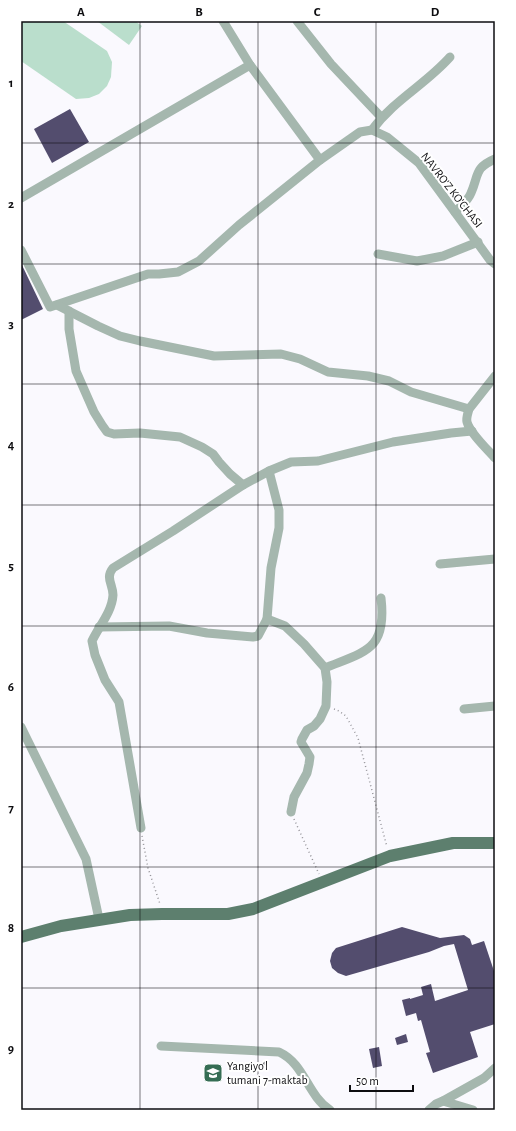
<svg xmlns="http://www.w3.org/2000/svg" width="516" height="1131" viewBox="0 0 516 1131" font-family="'Alegreya Sans',sans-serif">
  <rect width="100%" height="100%" fill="#faf9fe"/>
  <g fill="#badecc">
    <path d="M21 21H63L107 51 112 62 111 77 107 86 99 94 89 98 76 99 21 61Z"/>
    <path d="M97 21H135L142 26 129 45Z"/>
  </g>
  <g fill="#534d6e">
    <path d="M70 109 89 142 52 163 34 129Z"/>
    <path d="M21 263 43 309 21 320Z"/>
    <path d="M402 927 440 938 464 935 470 939 472 945 484 941 495 974V1024L470 1032 478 1057 433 1073 426 1053 430 1052 421 1020 418 1021 416 1013 406 1016 402 1000 410 998V999L423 995 421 987 431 984 435 1001 468 990 454 944 444 946 429 952 346 976 338 973 332 968 330 961 332 953 336 948Z"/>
    <path d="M406 1034 408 1042 397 1045 395 1038Z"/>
    <path d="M379 1047 382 1066 373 1068 369 1049Z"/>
  </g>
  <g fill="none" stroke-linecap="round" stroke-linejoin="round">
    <g stroke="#959499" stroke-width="1.5" stroke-dasharray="1 3" stroke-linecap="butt">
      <path d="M334 709 339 711 346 716 358 738 387 847"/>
      <path d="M294 819 319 874"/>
      <path d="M142 836 148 868 160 904"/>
    </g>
    <g stroke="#a5b7ae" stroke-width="9">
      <path d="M223 21 250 65 320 160 360 132 372 130 387 137 419 163 490 260 495 264"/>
      <path d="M297 21 331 64 381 117"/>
      <path d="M372 130C395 99 425 85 450 57"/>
      <path d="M21 198 250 65"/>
      <path d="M455 212C461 206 468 201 471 193 479 175 474 168 495 159"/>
      <path d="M21 250 50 307 148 274H159L178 272 199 261 239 225 320 160"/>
      <path d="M378 254 417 261 443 256 478 242"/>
      <path d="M57 305 98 326 120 336 140 341 214 356 281 354 300 359 328 372 368 376 389 381 411 392 469 409"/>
      <path d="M69 311V329L76 371 94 412 102 425 107 432 114 434 140 433 180 437 202 447 213 454 219 462 230 474 243 485"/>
      <path d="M495 376 469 409C468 413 466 418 467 422 470 433 487 449 495 458"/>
      <path d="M440 564 495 559"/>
      <path d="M267 619 285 626 304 644 325 668 327 682 326 706 320 719 314 726 307 730 302 739 301 742 310 757 309 764 307 773 294 797 291 812"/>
      <path d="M99 627 169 626 207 633 253 637 258 636 267 619 271 568 279 528V510L269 471"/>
      <path d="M325 668C366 651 387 650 381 598"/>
      <path d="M464 709 495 706"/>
      <path d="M21 727 86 859 99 919"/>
      <path d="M141 828 119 702 105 680 95 655 92 641C99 626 112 612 113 595 113 584 105 578 113 568L173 531 243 485 269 471 291 462 318 461 393 442 451 433 472 431"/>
      <path d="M161 1046 279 1052C305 1064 307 1095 330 1110"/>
      <path d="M443 1101 473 1110"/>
      <path d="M429 1110 436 1104 443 1101 484 1078 495 1068"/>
    </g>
    <path stroke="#5d7f6e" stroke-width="12" d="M21 937 61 926 130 915 162 914H228L253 909 390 856 453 843H495"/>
  </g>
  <path fill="none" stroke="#0d0d10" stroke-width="1" stroke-opacity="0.55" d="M140 21V1110M258 21V1110M376 21V1110M21 143H495M21 264H495M21 384H495M21 505H495M21 626H495M21 747H495M21 867H495M21 988H495"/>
  <defs>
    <symbol id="school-square" viewBox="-11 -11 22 22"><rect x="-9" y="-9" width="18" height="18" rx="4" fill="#356d54" stroke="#fff"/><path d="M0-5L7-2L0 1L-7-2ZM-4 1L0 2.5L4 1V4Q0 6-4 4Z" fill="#fff"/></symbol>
  </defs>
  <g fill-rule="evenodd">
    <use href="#school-square" x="202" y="1062" width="22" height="22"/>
  </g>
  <g text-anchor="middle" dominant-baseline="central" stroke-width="4" stroke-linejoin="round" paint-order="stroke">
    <g font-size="12" fill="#0d0d10" stroke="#fff">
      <text transform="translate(452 190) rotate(52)">NAVRO'Z KO'CHASI</text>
    </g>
    <g font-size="12" fill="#0d0d10" stroke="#fff" text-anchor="start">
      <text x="227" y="1066">Yangiyo‘l<tspan x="227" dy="14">tumani 7-maktab</tspan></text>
    </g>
  </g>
  <rect width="516" height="1131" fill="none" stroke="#ffffff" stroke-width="44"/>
  <path d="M350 1085v6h63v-6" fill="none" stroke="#0d0d10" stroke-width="2"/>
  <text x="356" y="1085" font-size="12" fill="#0d0d10" stroke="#ffffff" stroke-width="3" paint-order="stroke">50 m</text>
  <rect x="22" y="22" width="472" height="1087" fill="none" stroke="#0d0d10" stroke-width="1.5"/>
  <g font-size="13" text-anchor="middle" font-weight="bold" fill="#0d0d10">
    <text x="81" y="16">A</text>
    <text x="199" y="16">B</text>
    <text x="317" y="16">C</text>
    <text x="435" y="16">D</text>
    <text x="11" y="87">1</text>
    <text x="11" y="208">2</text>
    <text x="11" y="328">3</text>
    <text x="11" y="449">4</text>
    <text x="11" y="570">5</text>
    <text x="11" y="691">6</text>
    <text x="11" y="812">7</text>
    <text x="11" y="932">8</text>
    <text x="11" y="1053">9</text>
  </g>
</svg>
